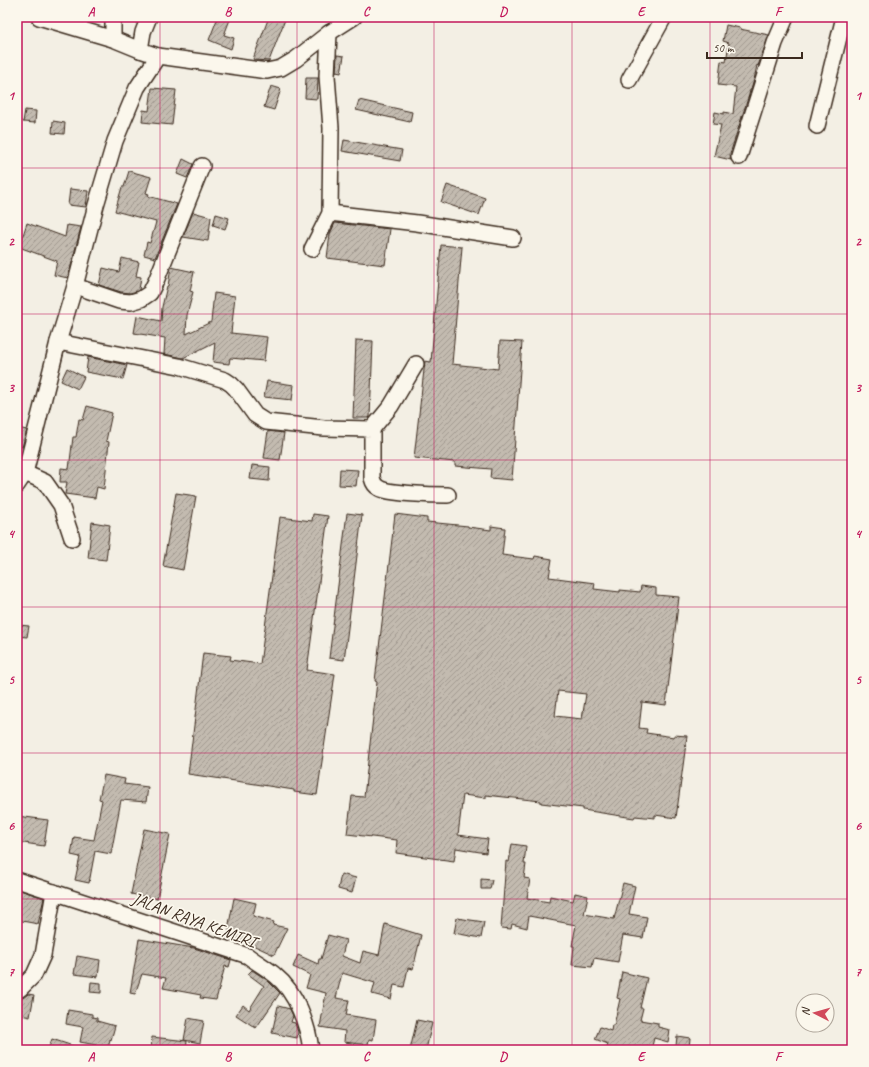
<svg xmlns="http://www.w3.org/2000/svg" width="869" height="1067" viewBox="0 0 869 1067" font-family="Caveat,sans-serif">
  <defs>
    <pattern id="building-hatch" width="6" height="6" patternUnits="userSpaceOnUse"><rect width="6" height="6" fill="#c3bbb0"/><path d="M-1 1l2-2M0 6l6-6M5 7l2-2" fill="none" stroke="#a0988f"/></pattern>
  </defs>
  <rect width="100%" height="100%" fill="#f3efe4"/>
  <filter id="ink" filterUnits="userSpaceOnUse"><feTurbulence type="fractalNoise" baseFrequency=".025" numOctaves="2"/><feDisplacementMap in="SourceGraphic" scale="8" xChannelSelector="R" yChannelSelector="G"/><feConvolveMatrix kernelMatrix="1 2 1 2 8 2 1 2 1" color-interpolation-filters="sRGB"/></filter>
  <g filter="url(#ink)">
    <g fill="url(#building-hatch)" stroke="#3b2a1e" fill-rule="evenodd">
      <path d="M218 17H231L224 35 234 38 231 49 209 40Z"/>
      <path d="M269 17H286L269 61 255 60 253 59Z"/>
      <path d="M726 25 740 28V29L769 35 758 66 757 65 754 80 751 90H750L749 95 730 154 731 160 714 156 721 125 713 124 715 112 724 114V112L733 114 736 87 718 85 721 61 726 62 729 43 723 41Z"/>
      <path d="M337 55 344 56 341 73 336 72Z"/>
      <path d="M306 78H318L317 99 305 98Z"/>
      <path d="M271 86 281 89 274 110 264 107Z"/>
      <path d="M152 88 176 90 172 125 142 122 143 110 149 111Z"/>
      <path d="M359 100 412 112 410 122 356 110Z"/>
      <path d="M25 110 36 111 35 123 23 122Z"/>
      <path d="M53 121 65 123 64 134 52 133Z"/>
      <path d="M344 140 402 150 400 161 342 151Z"/>
      <path d="M183 159 193 164 187 178 177 174Z"/>
      <path d="M129 171 151 177 146 193 149 194 148 196 177 204 155 258 144 255 147 242 150 243 156 222 115 211 122 187H124Z"/>
      <path d="M447 185 485 198 479 215 441 202Z"/>
      <path d="M70 189 88 191 86 207 68 205Z"/>
      <path d="M193 212 211 217 208 241 183 237Z"/>
      <path d="M216 214 229 218 225 229 213 225Z"/>
      <path d="M27 223 65 237 67 225 81 227 68 278 54 275 57 261 19 247Z"/>
      <path d="M335 223 390 229 385 265 327 258 330 234Z"/>
      <path d="M441 245 462 247 452 364 498 369 500 341 522 342 512 480 490 478 491 469 455 466V462L414 458 425 361 431 362Z"/>
      <path d="M122 258 139 262 136 276 141 277 139 290 137 291 130 293 121 292 99 285 103 268 119 272Z"/>
      <path d="M171 267 194 272 190 291 193 292 187 315 186 334 211 322 214 293 235 296 231 333 267 337 264 361 230 358 229 364 213 362 215 342 183 358 164 354 165 338 134 333 137 316 161 321 162 307 167 286H168Z"/>
      <path d="M356 340 373 341 370 417 369 418H353Z"/>
      <path d="M88 357 127 365 123 379 86 372Z"/>
      <path d="M67 368 84 377 78 389 61 381Z"/>
      <path d="M267 381 294 385 292 400 264 397Z"/>
      <path d="M87 406 112 413 106 441 109 442 104 489 97 487 95 498 65 494 67 482H60L61 468 69 469 73 437H76L79 419 83 420Z"/>
      <path d="M17 428 27 430 22 447 17 445Z"/>
      <path d="M268 431 284 433 280 460 264 458Z"/>
      <path d="M252 465 270 467 269 481 250 479Z"/>
      <path d="M340 469 358 470 356 486 339 485Z"/>
      <path d="M176 493 196 496 183 570 163 566Z"/>
      <path d="M347 513 362 515 344 660 329 658Z"/>
      <path d="M313 514 328 516 307 670 335 674 317 795 294 792V790L249 783 188 774 203 653 231 656 230 660 260 664 280 517 312 521Z"/>
      <path d="M395 514 427 518V522L468 526V527L491 530V526L505 528 502 555 534 559 535 556 552 559 549 577 595 583 594 589 620 592V590L640 592 641 586 656 588V595L679 597 666 705 642 702 639 728 647 729 646 733 674 737V735L687 736 676 818 655 815V818L635 816 634 818 583 810V808L541 803V801L486 795V798L463 795 458 835 488 839 486 853 456 848 454 861 396 853 397 840 347 834 352 796 364 797 377 682 375 681ZM558 691 586 694 582 719 555 716Z"/>
      <path d="M92 522 110 525 106 560 88 558Z"/>
      <path d="M19 625 29 626 27 637 17 636Z"/>
      <path d="M104 775 125 779 124 784 148 787 146 802 121 800 111 854 95 851 89 883 75 880 80 857 71 855 74 837 94 840 102 800 99 799Z"/>
      <path d="M17 816 48 820 44 846 17 842Z"/>
      <path d="M144 829 170 834 157 899 131 894Z"/>
      <path d="M512 844 526 846 524 864H526L524 878 530 879 527 898 549 902 550 896 573 901 575 893 588 896 584 914 614 919 623 883 635 886 629 914 647 917 643 938 623 935 618 962 594 958 592 967 572 965 574 946H572L576 925 529 916 527 928 512 924 511 929 501 928 506 861 509 862Z"/>
      <path d="M341 874 356 878 352 893 338 889Z"/>
      <path d="M481 879 492 880 490 889H481Z"/>
      <path d="M17 889 44 898 38 924 17 920Z"/>
      <path d="M234 898 256 903 253 916 274 922 273 925 287 928 274 955 229 934V924Z"/>
      <path d="M457 918 484 922 481 938 454 933Z"/>
      <path d="M385 924 421 935 413 969 408 968 404 987 394 985 391 999 372 994 375 983 342 973 336 998 349 1000 346 1015 376 1020 373 1040 369 1039 368 1045 344 1042 345 1031 320 1027 326 993 306 988 310 975 293 967 298 955 318 964 319 959H321L328 935 346 940 342 956 360 963 363 951 379 955Z"/>
      <path d="M139 939 194 948 231 960 229 967 225 966 216 1000 200 998 201 995 163 988 166 978 142 974 135 994 130 993Z"/>
      <path d="M77 956 100 960 98 977 74 974Z"/>
      <path d="M252 970 267 980 280 993 256 1028 236 1015 243 1005 249 1010 264 986 248 974Z"/>
      <path d="M622 972 647 978 640 1008H643L640 1020 658 1023V1027L670 1030 668 1042 654 1038 651 1050H615L607 1048 608 1044 595 1039 600 1027 611 1031 612 1025H614L620 999 617 998Z"/>
      <path d="M91 982 101 983V993L90 992Z"/>
      <path d="M28 994 34 995 30 1017 17 1014V997L23 998Z"/>
      <path d="M278 1006 290 1009 293 1016 291 1022 295 1023 298 1032 297 1038 272 1033Z"/>
      <path d="M68 1010 92 1014V1017L97 1018V1021L115 1026 111 1040 110 1039 108 1050H95L96 1045 80 1042 83 1027 66 1024Z"/>
      <path d="M188 1018 204 1021 200 1043 184 1040Z"/>
      <path d="M417 1020 432 1023 426 1050H410Z"/>
      <path d="M677 1036 690 1038 689 1048 676 1046Z"/>
      <path d="M152 1037 187 1041 186 1050H161L151 1049Z"/>
      <path d="M52 1039 79 1048 78 1050H48Z"/>
    </g>
    <g fill="none" stroke-linecap="round" stroke-linejoin="round">
      <defs>
        <g id="minor">
          <path d="M39 17 113 39 140 50 158 56 267 71 281 68 296 59 329 33 354 17"/>
          <path d="M113 17V39"/>
          <path d="M140 50 143 32 149 17"/>
          <path d="M629 80 664 17"/>
          <path d="M817 126 844 17"/>
          <path d="M739 157 775 43 786 17"/>
          <path d="M330 213 417 223 513 238"/>
          <path d="M312 249 330 213 331 128 327 76 329 33"/>
          <path d="M75 286 119 301 131 302 141 299 150 293 156 281 202 166"/>
          <path d="M58 342 179 366 225 380 231 384 236 389 255 415 266 422 324 428 372 429V478C373 482 375 486 379 488 388 494 435 495 448 495"/>
          <path d="M372 429 391 406 416 364"/>
          <path d="M25 473 45 482 61 505 72 538"/>
          <path d="M17 485 25 473 58 342 75 286 96 205 115 141 137 88 158 56"/>
          <path d="M17 880 248 956C257 963 267 968 276 976 296 992 308 1025 311 1050"/>
          <path d="M20 989 34 975 43 955 54 892"/>
        </g>
      </defs>
      <use href="#minor" stroke="#3b2a1e" stroke-width="18"/>
      <use href="#minor" stroke="#fbf7ec" stroke-width="15"/>
    </g>
  </g>
  <path fill="none" stroke="#c2185b" stroke-width="1" stroke-opacity="0.55" d="M160 17V1050M297 17V1050M434 17V1050M572 17V1050M710 17V1050M17 168H852M17 314H852M17 460H852M17 607H852M17 753H852M17 899H852"/>
  <g text-anchor="middle" dominant-baseline="central" stroke-width="3.5" stroke-linejoin="round" paint-order="stroke">
    <g font-size="17" fill="#3b2a1e" stroke="#fbf7ec">
      <text transform="translate(194 920) rotate(20)">JALAN RAYA KEMIRI</text>
    </g>
  </g>
  <rect width="869" height="1067" fill="none" stroke="#fbf7ec" stroke-width="44"/>
  <g transform="translate(815 1013) rotate(276)"><circle r="19" fill="#fbf7ec" stroke="#aea59a"/>
  <path d="M0-3L7 15L0 10L-7 15Z" fill="#d1495b"/>
  <text y="-6" font-size="11" font-weight="bold" text-anchor="middle" fill="#3b2a1e">N</text>
  </g>
  <path d="M707 52v6h95v-6" fill="none" stroke="#3b2a1e" stroke-width="2"/>
  <text x="713" y="52" font-size="12" fill="#3b2a1e" stroke="#fbf7ec" stroke-width="3" paint-order="stroke">50 m</text>
  <rect x="22" y="22" width="825" height="1023" fill="none" stroke="#c2185b" stroke-width="1.5"/>
  <g font-size="13" text-anchor="middle" font-weight="bold" fill="#c2185b">
    <text x="91" y="16">A</text>
    <text x="228" y="16">B</text>
    <text x="366" y="16">C</text>
    <text x="503" y="16">D</text>
    <text x="641" y="16">E</text>
    <text x="778" y="16">F</text>
    <text x="11" y="100">1</text>
    <text x="858" y="100">1</text>
    <text x="11" y="246">2</text>
    <text x="858" y="246">2</text>
    <text x="11" y="392">3</text>
    <text x="858" y="392">3</text>
    <text x="11" y="538">4</text>
    <text x="858" y="538">4</text>
    <text x="11" y="684">5</text>
    <text x="858" y="684">5</text>
    <text x="11" y="830">6</text>
    <text x="858" y="830">6</text>
    <text x="11" y="976">7</text>
    <text x="858" y="976">7</text>
    <text x="91" y="1061">A</text>
    <text x="228" y="1061">B</text>
    <text x="366" y="1061">C</text>
    <text x="503" y="1061">D</text>
    <text x="641" y="1061">E</text>
    <text x="778" y="1061">F</text>
  </g>
</svg>
